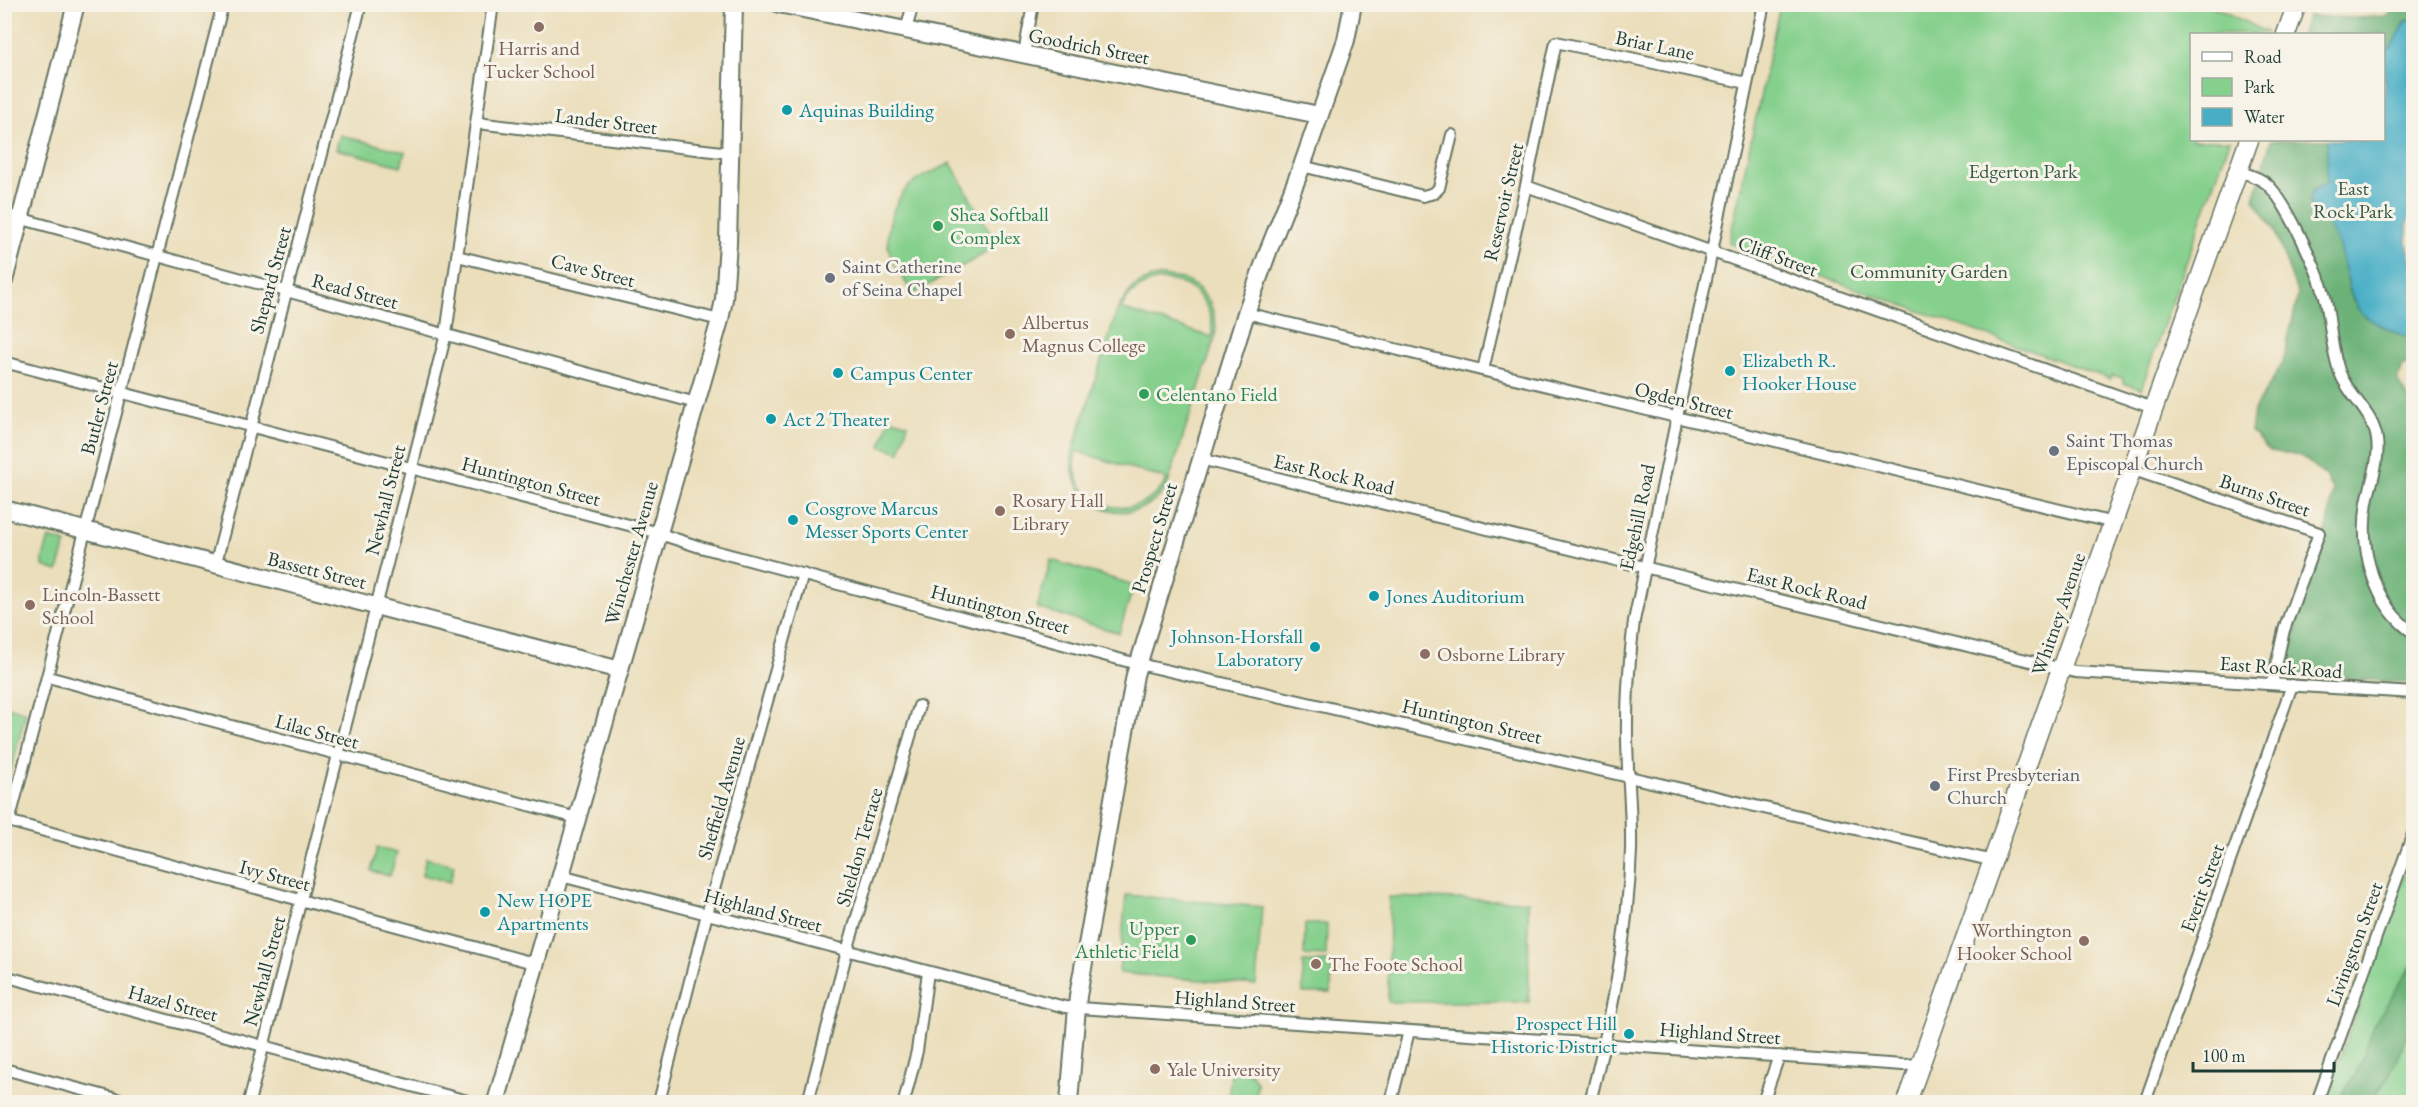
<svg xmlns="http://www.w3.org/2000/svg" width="2418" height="1107" viewBox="0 0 2418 1107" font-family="'EB Garamond',serif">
  <rect width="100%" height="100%" fill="#f7f3e8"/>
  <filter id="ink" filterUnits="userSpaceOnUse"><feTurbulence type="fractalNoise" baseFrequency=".0167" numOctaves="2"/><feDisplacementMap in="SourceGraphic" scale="12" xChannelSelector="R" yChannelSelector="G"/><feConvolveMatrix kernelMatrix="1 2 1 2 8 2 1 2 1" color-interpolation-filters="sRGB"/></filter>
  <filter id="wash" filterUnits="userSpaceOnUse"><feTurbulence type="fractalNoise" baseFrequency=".008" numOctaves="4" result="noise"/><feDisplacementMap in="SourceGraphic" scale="24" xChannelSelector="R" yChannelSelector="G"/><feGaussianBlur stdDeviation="1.35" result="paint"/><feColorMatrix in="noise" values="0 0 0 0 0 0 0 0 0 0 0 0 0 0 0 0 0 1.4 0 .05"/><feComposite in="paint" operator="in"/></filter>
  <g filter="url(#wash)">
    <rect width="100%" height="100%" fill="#ebdebb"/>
    <g fill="#86d08d" stroke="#528660" stroke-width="1.5" fill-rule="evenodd">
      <path d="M1780 5H2210L2268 33 2192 34V140H2230L2141 389 2123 383V378L2112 375 2110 379 1729 243Z"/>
      <path d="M340 135 405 152 401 166 336 149Z"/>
      <path d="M951 163 994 240 991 250 913 294C906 282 895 267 890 254 883 233 894 199 910 185 921 176 938 170 951 163Z"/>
      <path d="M1162 276 1183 279 1197 287 1209 301 1213 311 1216 326 1215 338 1167 487C1135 535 1063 508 1073 450L1118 308 1133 287 1148 279ZM1161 280C1194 280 1214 304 1212 337L1121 309C1129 292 1142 283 1161 280ZM1076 451 1166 479 1167 480C1139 529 1065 508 1076 451Z"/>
      <path d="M890 418 908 424 900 452 881 446Z"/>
      <path d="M49 538 66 543 58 571 43 566V558Z"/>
      <path d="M1051 560 1134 585 1119 633 1037 608Z"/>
      <path d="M5 706 26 713 11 771 5 770Z"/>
      <path d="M377 848 397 853 390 876 371 871Z"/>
      <path d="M2413 852V1102H2324Z"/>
      <path d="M426 858 454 865 450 882 422 875Z"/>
      <path d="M1126 895 1262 907 1256 985 1119 973Z"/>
      <path d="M1389 897 1528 901 1529 1002H1388Z"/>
      <path d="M1305 924H1327L1326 956 1304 955Z"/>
      <path d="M1303 962H1332L1331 993H1303Z"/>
      <path d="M1233 1071 1250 1072 1257 1082 1256 1100 1252 1102H1228L1231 1073Z"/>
    </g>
    <g fill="#6cb278" stroke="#467856" stroke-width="1.5">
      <path d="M2395 5H2413V19L2405 21 2396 41 2384 54V34H2302L2307 16 2359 18 2388 16Z"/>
      <path d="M2271 140H2327V183L2312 191 2317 217C2351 235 2339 288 2360 311 2373 325 2396 333 2413 338V364L2403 365 2398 382 2413 406V683L2285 674 2294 626 2327 529 2333 491 2324 475 2301 456 2270 451 2251 432 2254 410 2283 362 2298 295 2274 229 2254 199Z"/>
      <path d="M2413 963V1021L2388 1078 2369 1102H2336L2356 1074 2375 1023Z"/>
    </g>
    <path fill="#47aec6" stroke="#33767d" stroke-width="1.5" d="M2413 19 2414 196 2407 226V245L2413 265V338C2398 334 2371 323 2360 311 2348 298 2344 256 2335 236 2327 221 2314 216 2309 200L2312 191 2327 183V140H2384V54C2387 51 2392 46 2395 42 2402 31 2398 23 2413 19Z"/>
  </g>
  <g filter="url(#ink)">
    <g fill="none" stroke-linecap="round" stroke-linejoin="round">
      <defs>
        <g id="street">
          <path d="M906 30 913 4"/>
          <path d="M1024 54 1033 4"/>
          <path d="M477 123 730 153"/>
          <path d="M1302 166 1423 196 1434 193 1439 188 1452 135"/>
          <path d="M2238 171C2247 174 2259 177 2267 184 2287 202 2320 274 2326 301 2331 325 2331 350 2340 373 2349 397 2374 413 2377 440 2380 460 2371 482 2367 502 2359 548 2373 606 2414 633"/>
          <path d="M1526 186 2153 408"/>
          <path d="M4 214 696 403"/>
          <path d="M457 256 720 320"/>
          <path d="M1246 313 2114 523"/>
          <path d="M4 362 648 530 700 547 1126 661 1994 861"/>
          <path d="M1483 370 1526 186 1556 42 1747 83"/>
          <path d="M1200 459 2075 672 2414 693"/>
          <path d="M2131 469 2319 533 2284 630 2272 684"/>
          <path d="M215 566 361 4"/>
          <path d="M48 677 577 818"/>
          <path d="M4 820 537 964"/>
          <path d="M9 822 223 4"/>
          <path d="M561 876 1065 1007 1903 1065 1921 1064"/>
          <path d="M4 976 471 1102"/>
          <path d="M4 1069 128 1102"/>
          <path d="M249 1102 446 334 493 4"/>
          <path d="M659 1102 707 914 803 574"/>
          <path d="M808 1102 847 951 919 706"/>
          <path d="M904 1102 917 1051 928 972"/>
          <path d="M1391 1102 1409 1031"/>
          <path d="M1590 1102C1611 1019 1628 937 1631 850 1632 807 1626 765 1627 722 1627 688 1630 655 1634 621L1764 4"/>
          <path d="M1763 1102 1779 1056"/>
          <path d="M2145 1102 2292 685"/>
          <path d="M2317 1102 2414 831"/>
        </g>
        <g id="secondary">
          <path d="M779 4 1319 115"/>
          <path d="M4 281 76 4"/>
          <path d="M4 509 620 670"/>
          <path d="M496 1102 720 320 724 299 728 243 734 4"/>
          <path d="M1069 1102 1078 996 1135 675 1246 313 1269 249 1302 166 1346 40 1353 4"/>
        </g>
        <g id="primary">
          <path d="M2286 34 2297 4"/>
          <path d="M1907 1102 2249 140"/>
        </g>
      </defs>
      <use href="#street" stroke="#667563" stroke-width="14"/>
      <use href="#secondary" stroke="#667563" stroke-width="20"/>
      <use href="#primary" stroke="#667563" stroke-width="21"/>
      <use href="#street" stroke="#fff" stroke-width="10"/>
      <use href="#secondary" stroke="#fff" stroke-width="16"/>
      <use href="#primary" stroke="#fff" stroke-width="18"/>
    </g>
  </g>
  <g fill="#8d6e63" stroke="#f7f3e8" stroke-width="2">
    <circle cx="539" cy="27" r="6"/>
    <circle cx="1010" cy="334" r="6"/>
    <circle cx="1000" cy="511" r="6"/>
    <circle cx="30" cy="605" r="6"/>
    <circle cx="1425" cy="654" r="6"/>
    <circle cx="2084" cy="941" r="6"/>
    <circle cx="1316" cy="964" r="6"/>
    <circle cx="1155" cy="1069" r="6"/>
  </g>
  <g fill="#0f9aa8" stroke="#f7f3e8" stroke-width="2">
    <circle cx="787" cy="110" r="6"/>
    <circle cx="1730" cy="371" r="6"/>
    <circle cx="838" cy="373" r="6"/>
    <circle cx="771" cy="419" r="6"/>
    <circle cx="793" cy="520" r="6"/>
    <circle cx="1374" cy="596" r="6"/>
    <circle cx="1315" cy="647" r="6"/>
    <circle cx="485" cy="912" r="6"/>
    <circle cx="1629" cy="1034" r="6"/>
  </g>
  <g fill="#2e9e5b" stroke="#f7f3e8" stroke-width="2">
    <circle cx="938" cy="226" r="6"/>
    <circle cx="1144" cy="394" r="6"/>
    <circle cx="1191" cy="940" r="6"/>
  </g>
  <g fill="#6b7280" stroke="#f7f3e8" stroke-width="2">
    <circle cx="830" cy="278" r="6"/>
    <circle cx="2054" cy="451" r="6"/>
    <circle cx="1935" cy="786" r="6"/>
  </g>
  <g text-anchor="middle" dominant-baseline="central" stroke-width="6" stroke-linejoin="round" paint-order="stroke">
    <g font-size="20" fill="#1f3d34" stroke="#f7f3e8">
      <text transform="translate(1655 45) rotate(12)">Briar Lane</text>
      <text transform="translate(1089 46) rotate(11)">Goodrich Street</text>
      <text transform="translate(606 121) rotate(7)">Lander Street</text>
      <text transform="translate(1503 202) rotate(-77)">Reservoir Street</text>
      <text transform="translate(1778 256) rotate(20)">Cliff Street</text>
      <text transform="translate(593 270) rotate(14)">Cave Street</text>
      <text transform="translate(270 280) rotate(-75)">Shepard Street</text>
      <text transform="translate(355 291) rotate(15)">Read Street</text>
      <text transform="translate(1684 400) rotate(14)">Ogden Street</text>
      <text transform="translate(99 408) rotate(-75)">Butler Street</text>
      <text transform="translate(1334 474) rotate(13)">East Rock Road</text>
      <text transform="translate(531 481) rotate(15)">Huntington Street</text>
      <text transform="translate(2265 495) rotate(19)">Burns Street</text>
      <text transform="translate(385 500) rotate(-76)">Newhall Street</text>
      <text transform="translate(1637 517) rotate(-78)">Edgehill Road</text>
      <text transform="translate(1154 538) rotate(-73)">Prospect Street</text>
      <text transform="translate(631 553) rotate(-74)">Winchester Avenue</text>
      <text transform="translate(317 570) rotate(14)">Bassett Street</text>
      <text transform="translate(1807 588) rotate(14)">East Rock Road</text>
      <text transform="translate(1000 609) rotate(15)">Huntington Street</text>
      <text transform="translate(2058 614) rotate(-71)">Whitney Avenue</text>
      <text transform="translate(2281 667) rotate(4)">East Rock Road</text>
      <text transform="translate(1472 721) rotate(13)">Huntington Street</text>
      <text transform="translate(317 731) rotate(15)">Lilac Street</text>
      <text transform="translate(721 798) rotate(-74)">Sheffield Avenue</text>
      <text transform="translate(859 847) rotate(-74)">Sheldon Terrace</text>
      <text transform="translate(275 875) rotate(15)">Ivy Street</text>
      <text transform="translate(2202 888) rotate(-70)">Everit Street</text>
      <text transform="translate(763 910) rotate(15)">Highland Street</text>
      <text transform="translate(2354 944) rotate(-70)">Livingston Street</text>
      <text transform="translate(264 971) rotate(-75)">Newhall Street</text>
      <text transform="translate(1235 1001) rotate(4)">Highland Street</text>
      <text transform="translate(173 1003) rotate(15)">Hazel Street</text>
      <text transform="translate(1720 1033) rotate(4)">Highland Street</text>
    </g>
    <g font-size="20" fill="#785e54" stroke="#f7f3e8" text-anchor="start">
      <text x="539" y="48" text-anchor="middle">Harris and<tspan x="539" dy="23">Tucker School</tspan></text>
      <text x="1022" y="322">Albertus<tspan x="1022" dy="23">Magnus College</tspan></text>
      <text x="1012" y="500">Rosary Hall<tspan x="1012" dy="23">Library</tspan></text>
      <text x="42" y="594">Lincoln-Bassett<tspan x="42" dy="23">School</tspan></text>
      <text x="1437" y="654">Osborne Library</text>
      <text x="2072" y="930" text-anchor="end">Worthington<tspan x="2072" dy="23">Hooker School</tspan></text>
      <text x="1328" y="964">The Foote School</text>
      <text x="1167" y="1069">Yale University</text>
    </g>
    <g font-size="20" fill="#0d838f" stroke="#f7f3e8" text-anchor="start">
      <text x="799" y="110">Aquinas Building</text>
      <text x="1742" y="360">Elizabeth R.<tspan x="1742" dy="23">Hooker House</tspan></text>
      <text x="850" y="373">Campus Center</text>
      <text x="783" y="419">Act 2 Theater</text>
      <text x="805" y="508">Cosgrove Marcus<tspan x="805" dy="23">Messer Sports Center</tspan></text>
      <text x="1386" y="596">Jones Auditorium</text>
      <text x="1303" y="636" text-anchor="end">Johnson-Horsfall<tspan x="1303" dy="23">Laboratory</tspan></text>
      <text x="497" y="900">New HOPE<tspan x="497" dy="23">Apartments</tspan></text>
      <text x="1617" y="1023" text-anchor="end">Prospect Hill<tspan x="1617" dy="23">Historic District</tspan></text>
    </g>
    <g font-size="20" fill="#345a46" stroke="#f7f3e8">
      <text x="2023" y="171">Edgerton Park</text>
      <text x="2353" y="188">East<tspan x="2353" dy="23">Rock Park</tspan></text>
      <text x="1929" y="271">Community Garden</text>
    </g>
    <g font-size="20" fill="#27864d" stroke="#f7f3e8" text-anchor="start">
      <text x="950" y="214">Shea Softball<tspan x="950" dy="23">Complex</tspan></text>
      <text x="1156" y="394">Celentano Field</text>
      <text x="1179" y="928" text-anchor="end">Upper<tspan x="1179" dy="23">Athletic Field</tspan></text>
    </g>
    <g font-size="20" fill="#5b616d" stroke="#f7f3e8" text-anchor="start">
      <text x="842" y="266">Saint Catherine<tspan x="842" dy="23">of Seina Chapel</tspan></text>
      <text x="2066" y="440">Saint Thomas<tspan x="2066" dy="23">Episcopal Church</tspan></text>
      <text x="1947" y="774">First Presbyterian<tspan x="1947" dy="23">Church</tspan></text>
    </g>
  </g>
  <rect width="2418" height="1107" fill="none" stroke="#f7f3e8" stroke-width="24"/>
  <rect x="2190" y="33" width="195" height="108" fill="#f7f3e8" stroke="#a1aaa0" stroke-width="1.5"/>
  <rect x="2202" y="52" width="30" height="9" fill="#ffffff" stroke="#a1aaa0" stroke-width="1.5"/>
  <text x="2244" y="63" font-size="18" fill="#1f3d34">Road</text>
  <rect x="2202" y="78" width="30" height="18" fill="#86d08d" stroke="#a1aaa0" stroke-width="1.5"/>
  <text x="2244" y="93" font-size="18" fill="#1f3d34">Park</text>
  <rect x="2202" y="108" width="30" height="18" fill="#47aec6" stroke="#a1aaa0" stroke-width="1.5"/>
  <text x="2244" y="123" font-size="18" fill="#1f3d34">Water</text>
  <path d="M2193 1062v9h141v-9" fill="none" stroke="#1f3d34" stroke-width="3"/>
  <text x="2202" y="1062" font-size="18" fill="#1f3d34" stroke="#f7f3e8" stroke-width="4.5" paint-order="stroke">100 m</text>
</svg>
